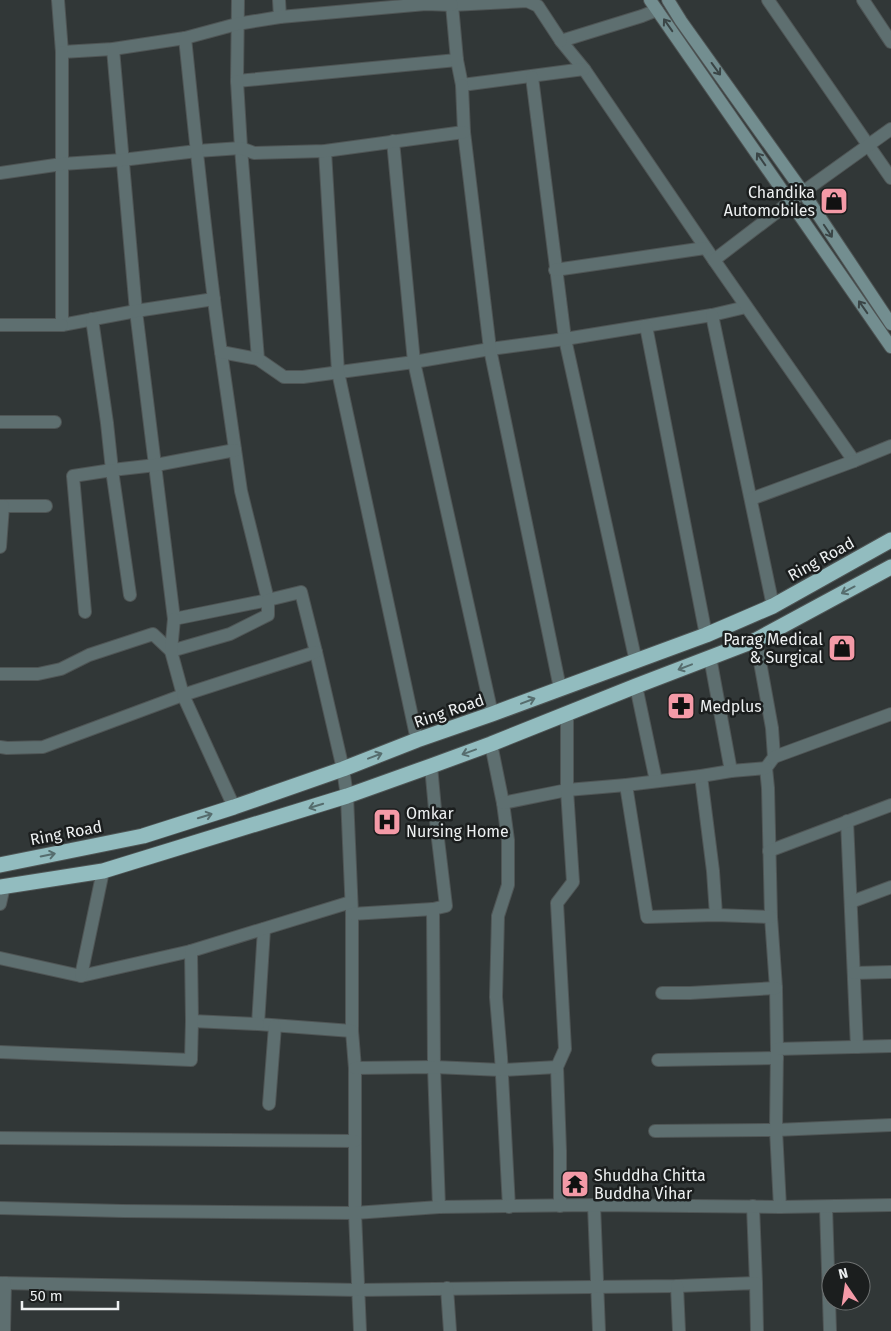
<svg xmlns="http://www.w3.org/2000/svg" width="891" height="1331" viewBox="0 0 891 1331" font-family="'Fira Sans',sans-serif">
  <rect width="100%" height="100%" fill="#313737"/>
  <g fill="none" stroke-linecap="round" stroke-linejoin="round">
    <defs>
      <g id="street">
        <path d="M58 0 62 52 113 49 185 38"/>
        <path d="M238 0 237 81 457 60"/>
        <path d="M279 0 280 17"/>
        <path d="M768 0 891 178"/>
        <path d="M863 0 891 42"/>
        <path d="M657 10 642 16 561 41 584 69 714 260"/>
        <path d="M561 41 538 6 527 1 452 5 457 60 462 85 584 69"/>
        <path d="M113 49 136 311 174 619 268 600 241 491 221 352"/>
        <path d="M62 52V325L136 311 214 299"/>
        <path d="M532 77 565 339 636 662"/>
        <path d="M237 81 241 148 258 359 284 377H303L414 362 490 349 565 339 712 315 746 307"/>
        <path d="M462 85 464 132 490 349 560 688"/>
        <path d="M891 129 803 192 714 260 854 461 891 446"/>
        <path d="M393 141 414 362 492 714"/>
        <path d="M325 151 338 372 417 740"/>
        <path d="M0 173 62 164 122 160 197 151 241 148 254 153 325 151 464 132"/>
        <path d="M555 270 705 248"/>
        <path d="M712 315 773 606"/>
        <path d="M92 319 107 423 112 470 156 465 235 450"/>
        <path d="M0 325H62"/>
        <path d="M646 326 706 635"/>
        <path d="M258 359 221 352C206 248 196 143 185 38L237 24 280 17 426 4 452 5"/>
        <path d="M0 422H55"/>
        <path d="M751 499 854 461"/>
        <path d="M0 506H46"/>
        <path d="M0 547 3 506"/>
        <path d="M85 612 73 476 112 470 130 595"/>
        <path d="M756 640 772 728 774 757 766 768 768 788 771 917 776 988 777 1049"/>
        <path d="M710 657 731 771"/>
        <path d="M0 674H38L61 669 89 655 153 634 171 651 230 634 268 615V600L301 592 316 652 343 769 347 796 352 914V1031L355 1068V1213L360 1331"/>
        <path d="M636 686 656 781"/>
        <path d="M491 744 503 803 508 840V885L498 916 496 997 501 1057 509 1207"/>
        <path d="M0 747 7 748 43 747 183 695 171 651 174 619"/>
        <path d="M774 757 891 714"/>
        <path d="M431 766 437 831 446 906 433 909"/>
        <path d="M701 776 713 871 716 915"/>
        <path d="M626 785 647 917 716 915 771 917"/>
        <path d="M503 803 567 790 626 785 701 776 731 771 766 768"/>
        <path d="M234 807 183 695 316 652"/>
        <path d="M847 821 857 1047"/>
        <path d="M769 851 891 805"/>
        <path d="M851 902 891 887"/>
        <path d="M0 904 4 886"/>
        <path d="M352 914 433 909 434 1067 439 1207"/>
        <path d="M264 929 258 1024 352 1031"/>
        <path d="M0 958 81 976 191 951 351 902"/>
        <path d="M854 973 891 972"/>
        <path d="M81 976 103 871"/>
        <path d="M662 993H690L776 988"/>
        <path d="M192 1021 258 1024"/>
        <path d="M0 1052 191 1060 192 1021 191 951"/>
        <path d="M658 1060 777 1058"/>
        <path d="M557 1067 560 1151V1206"/>
        <path d="M355 1068 434 1067 502 1070 557 1067 565 1049 557 903 573 882 567 790V714"/>
        <path d="M269 1104 275 1026"/>
        <path d="M655 1131 776 1130 891 1125"/>
        <path d="M0 1138 355 1141"/>
        <path d="M594 1205 599 1331"/>
        <path d="M753 1206 756 1283"/>
        <path d="M780 1207 776 1130 777 1049 891 1046"/>
        <path d="M826 1207 830 1331"/>
        <path d="M0 1208 123 1211 355 1213 439 1207 594 1205 780 1207 891 1205"/>
        <path d="M0 1283 358 1290 677 1286 756 1283 757 1331"/>
        <path d="M677 1286 679 1331"/>
        <path d="M447 1288 450 1331"/>
        <path d="M4 1331 5 1283"/>
      </g>
      <g id="secondary">
        <path d="M650 0 891 347"/>
        <path d="M668 0 681 21 803 192 891 324"/>
      </g>
      <g id="highway">
        <path d="M0 865 143 836 234 807 343 769 417 740 492 714 706 635 773 606 891 540"/>
        <path d="M0 887 103 871 347 796 431 766 491 744 636 686 756 640 891 567"/>
      </g>
    </defs>
    <use href="#street" stroke="#4f5555" stroke-width="14"/>
    <use href="#secondary" stroke="#4f5555" stroke-width="14"/>
    <use href="#highway" stroke="#4f5555" stroke-width="17"/>
    <use href="#street" stroke="#5e6f70" stroke-width="12"/>
    <use href="#secondary" stroke="#738e90" stroke-width="12"/>
    <use href="#highway" stroke="#92bcbf" stroke-width="15"/>
  </g>
  <defs><path id="oneway-shaft" d="M-6 0H5M1.5-3L5.5 0L1.5 3" fill="none" stroke-width="1.6" stroke-linecap="round" stroke-linejoin="round" transform="scale(1.25)"/></defs>
  <g stroke="#3a4546">
    <use href="#oneway-shaft" transform="translate(668 25) rotate(-125)"/>
    <use href="#oneway-shaft" transform="translate(716 69) rotate(54)"/>
    <use href="#oneway-shaft" transform="translate(761 159) rotate(-125)"/>
    <use href="#oneway-shaft" transform="translate(828 231) rotate(56)"/>
    <use href="#oneway-shaft" transform="translate(863 307) rotate(-125)"/>
  </g>
  <g stroke="#566d6e">
    <use href="#oneway-shaft" transform="translate(848 590) rotate(152)"/>
    <use href="#oneway-shaft" transform="translate(685 667) rotate(159)"/>
    <use href="#oneway-shaft" transform="translate(528 701) rotate(-21)"/>
    <use href="#oneway-shaft" transform="translate(469 752) rotate(160)"/>
    <use href="#oneway-shaft" transform="translate(375 756) rotate(-21)"/>
    <use href="#oneway-shaft" transform="translate(316 806) rotate(163)"/>
    <use href="#oneway-shaft" transform="translate(205 816) rotate(-17)"/>
    <use href="#oneway-shaft" transform="translate(48 855) rotate(-11)"/>
  </g>
  <defs>
    <symbol id="shop-square" viewBox="-11 -11 22 22"><rect x="-9" y="-9" width="18" height="18" rx="4" fill="#f49aa7" stroke="#1b1e1e"/><path d="M-5-2.5h2.3a2.7 3.5 0 0 1 5.4 0H5L5.5 6h-11ZM-1.5-2.5h3a1.5 2.3 0 0 0-3 0Z" fill="#111"/></symbol>
    <symbol id="pharmacy-square" viewBox="-11 -11 22 22"><rect x="-9" y="-9" width="18" height="18" rx="4" fill="#f49aa7" stroke="#1b1e1e"/><path d="M-2-6h4v4h4v4h-4v4h-4v-4h-4v-4h4Z" fill="#111"/></symbol>
    <symbol id="hospital-square" viewBox="-11 -11 22 22"><rect x="-9" y="-9" width="18" height="18" rx="4" fill="#f49aa7" stroke="#1b1e1e"/><path d="M-5-5h3v3.5h4V-5h3V5h-3V1.5h-4V5h-3Z" fill="#111"/></symbol>
    <symbol id="temple-square" viewBox="-11 -11 22 22"><rect x="-9" y="-9" width="18" height="18" rx="4" fill="#f49aa7" stroke="#1b1e1e"/><path d="M0-6L5-2H3V0L6.5 2.5H4V6H1.5V3h-3V6H-4V2.5H-6.5L-3 0V-2H-5Z" fill="#111"/></symbol>
  </defs>
  <g fill-rule="evenodd">
    <use href="#shop-square" x="818" y="185" width="32" height="32"/>
    <use href="#shop-square" x="826" y="632" width="32" height="32"/>
    <use href="#pharmacy-square" x="665" y="690" width="32" height="32"/>
    <use href="#hospital-square" x="371" y="806" width="32" height="32"/>
    <use href="#temple-square" x="559" y="1168" width="32" height="32"/>
  </g>
  <g text-anchor="middle" dominant-baseline="central" stroke-width="5" stroke-linejoin="round" paint-order="stroke">
    <g font-size="16" fill="#edf0f1" stroke="#1b1e1e" text-anchor="start">
      <text x="815" y="192" text-anchor="end">Chandika<tspan x="815" dy="18">Automobiles</tspan></text>
      <text x="823" y="639" text-anchor="end">Parag Medical<tspan x="823" dy="18">&amp; Surgical</tspan></text>
      <text x="700" y="706">Medplus</text>
      <text x="406" y="813">Omkar<tspan x="406" dy="18">Nursing Home</tspan></text>
      <text x="594" y="1175">Shuddha Chitta<tspan x="594" dy="18">Buddha Vihar</tspan></text>
    </g>
    <g font-size="16" fill="#edf0f1" stroke="#1b1e1e">
      <text transform="translate(821 559) rotate(-29)">Ring Road</text>
      <text transform="translate(449 711) rotate(-19)">Ring Road</text>
      <text transform="translate(66 833) rotate(-11)">Ring Road</text>
    </g>
  </g>
  <g transform="translate(846 1286) rotate(347)"><circle r="24" fill="#1b1e1e" stroke="#6f7272"/>
  <path d="M0-4L9 19L0 12L-9 19Z" fill="#f49aa7"/>
  <text y="-8" font-size="14" font-weight="bold" text-anchor="middle" fill="#edf0f1">N</text>
  </g>
  <path d="M22 1301v8h96v-8" fill="none" stroke="#edf0f1" stroke-width="2.5"/>
  <text x="30" y="1301" font-size="15" fill="#edf0f1" stroke="#1b1e1e" stroke-width="4" paint-order="stroke">50 m</text>
</svg>
